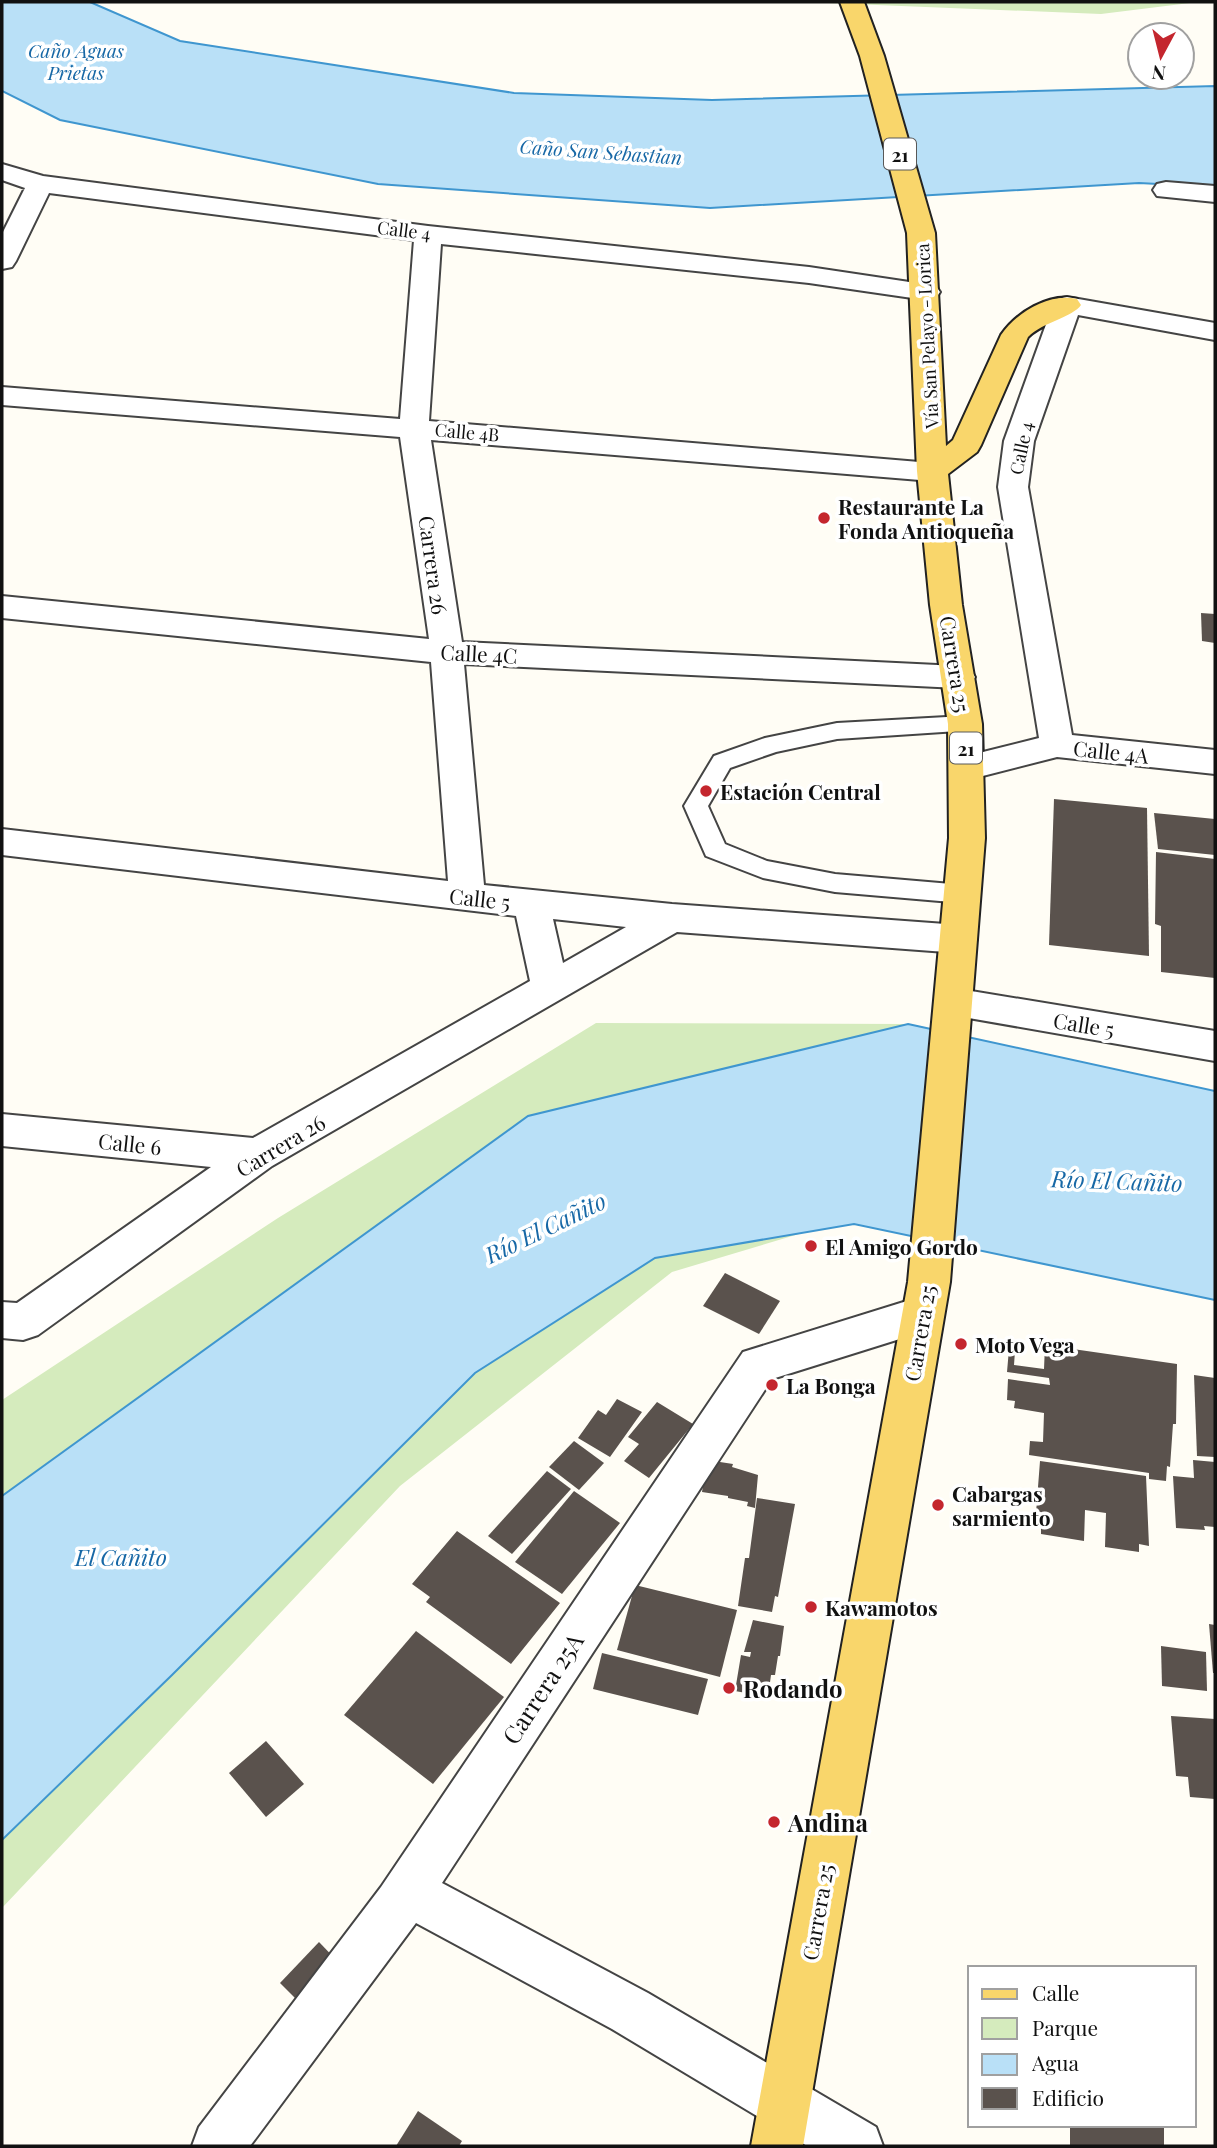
<svg xmlns="http://www.w3.org/2000/svg" width="1217" height="2148" viewBox="0 0 1217 2148" font-family="'Playfair Display',serif">
  <rect width="100%" height="100%" fill="#fffdf5"/>
  <g fill="#d5ebbd">
    <path d="M803 2H1198L1101 14Z"/>
    <path d="M596 1023 908 1024 876 1211 672 1272 400 1486 2 1908V1400L278 1218Z"/>
  </g>
  <g fill="#b9e0f7" stroke="#3f96cf" stroke-width="2">
    <path d="M2 2H90L180 41 514 93 712 100 1215 86V187L1139 183 710 208 378 184 60 120 2 91Z"/>
    <path d="M908 1024 1215 1091V1300L854 1224 655 1258 475 1373 172 1675 2 1840V1496L528 1116Z"/>
  </g>
  <g fill="#5a524d">
    <path d="M1201 613 1215 614V643L1202 641Z"/>
    <path d="M1054 799 1147 808 1149 956 1049 945Z"/>
    <path d="M1154 813 1215 819V855L1158 849Z"/>
    <path d="M1156 852 1215 859V978L1161 972V926L1155 924Z"/>
    <path d="M725 1273 780 1301 759 1334 703 1306Z"/>
    <path d="M1045 1345 1177 1364 1176 1424H1173L1170 1467 1167 1466 1166 1481 1149 1479V1473L1029 1455 1030 1441 1043 1442 1044 1413 1014 1408 1015 1401 1007 1400 1008 1379 1050 1385 1049 1378 1007 1372 1009 1349 1015 1351 1014 1365 1044 1369Z"/>
    <path d="M1194 1375 1215 1378V1457L1197 1456Z"/>
    <path d="M617 1399 642 1412 610 1457 578 1438 598 1410 606 1415Z"/>
    <path d="M657 1402 693 1424 649 1478 624 1461 639 1444 628 1437Z"/>
    <path d="M574 1441 604 1463 579 1490 549 1467Z"/>
    <path d="M707 1460 733 1464 732 1467 758 1475 755 1508 747 1506 748 1502 728 1498V1496L702 1492Z"/>
    <path d="M1193 1460 1215 1462V1527L1204 1526 1205 1530 1176 1528 1173 1476 1194 1478Z"/>
    <path d="M1040 1461 1146 1476 1149 1546 1139 1544V1552L1105 1547 1106 1513 1085 1510 1084 1541 1041 1534V1528H1037L1036 1513Z"/>
    <path d="M547 1471 571 1489 512 1554 488 1536Z"/>
    <path d="M574 1491 620 1523 562 1594 515 1562Z"/>
    <path d="M757 1498 795 1504 778 1597 775 1596 772 1612 738 1606 745 1558H749Z"/>
    <path d="M457 1531 560 1603 511 1664 426 1602 430 1597 412 1584Z"/>
    <path d="M635 1585 737 1610 720 1677 617 1650Z"/>
    <path d="M753 1620 784 1626 780 1656H778L775 1675H771L768 1697 735 1691 741 1655 750 1657 751 1652H744Z"/>
    <path d="M1209 1624 1215 1625V1673H1213Z"/>
    <path d="M416 1631 504 1697 433 1784 344 1715Z"/>
    <path d="M1161 1646 1206 1652 1207 1691 1162 1686Z"/>
    <path d="M602 1653 708 1679 698 1715 593 1689Z"/>
    <path d="M1171 1716 1215 1719V1799L1190 1797 1188 1777 1176 1776Z"/>
    <path d="M266 1741 304 1784 266 1817 229 1773Z"/>
    <path d="M319 1942 344 1968 306 2009 280 1983Z"/>
    <path d="M418 2111 462 2141 459 2146H396Z"/>
    <rect x="1070" y="2125" width="94" height="21"/>
  </g>
  <g fill="none" stroke-linecap="round" stroke-linejoin="round">
    <defs>
      <path id="lane" d="M965 716 973 718 977 724 973 730 837 739 776 752 730 768 708 806 725 844 767 861 835 874 963 885 972 887 975 894 972 901 963 903 835 892 763 878 706 856 684 806 714 756 765 738 837 723Z"/>
      <g id="street">
        <path d="M2 164 43 176 428 226 809 267 936 286 940 292 936 298 926 300 809 283 441 244 429 421 943 464 947 471 943 478 932 481 431 440 462 642 958 666 970 669 975 677 970 685 958 688 464 664 484 885 672 904 959 925 972 929 977 939 972 949 959 953 677 932 272 1166 38 1335 23 1340 2 1338V1302L17 1303 211 1167 2 1146V1114L253 1138 530 981 516 916 2 855V829L448 881 431 662 2 618V596L429 639 400 437 2 405V387L400 419 414 240 49 193 16 261 12 267 2 269V234L25 188 2 180ZM553 919 626 927 563 963Z"/>
        <path d="M1166 182 1215 186V202L1157 196 1153 190 1157 184Z"/>
        <path d="M1067 297 1215 323V340L1078 315 1034 441 1028 487 1072 735 1215 750V774L1057 757 967 780 955 777 950 768 955 759 1039 738 998 487 1004 441 1053 305 1057 299Z"/>
        <path d="M953 988 1215 1031V1061L940 1013 934 1003 940 993Z"/>
        <path d="M923 1296 938 1301 944 1314 938 1327 772 1379 442 1883 648 1993 876 2127 883 2146H807L612 2029 416 1923 250 2146H192L199 2127 381 1887 743 1352Z"/>
      </g>
      <path id="primary" d="M840 2H864L884 56 935 233 946 446 953 440 1001 335C1016 313 1049 292 1077 299L1081 305C1073 317 1043 322 1028 337L981 445 977 452 948 474 962 605 982 724 985 838 950 1282 803 2146H751L908 1282 949 838 948 724 930 605 917 471 907 233 860 56Z"/>
    </defs>
    <use href="#lane" stroke="#444" stroke-width="4"/>
    <use href="#street" stroke="#444" stroke-width="4"/>
    <use href="#primary" stroke="#222" stroke-width="4"/>
    <use href="#lane" fill="#fff" fill-rule="evenodd"/>
    <use href="#street" fill="#fff" fill-rule="evenodd"/>
    <use href="#primary" fill="#f9d66b" fill-rule="evenodd"/>
  </g>
  <g fill="#c4262e" stroke="#fff" stroke-width="2.5">
    <circle cx="824" cy="518" r="7"/>
    <circle cx="706" cy="791" r="7"/>
    <circle cx="811" cy="1246" r="7"/>
    <circle cx="961" cy="1344" r="7"/>
    <circle cx="772" cy="1385" r="7"/>
    <circle cx="938" cy="1505" r="7"/>
    <circle cx="811" cy="1607" r="7"/>
    <circle cx="729" cy="1688" r="7"/>
    <circle cx="774" cy="1822" r="7"/>
  </g>
  <g text-anchor="middle" dominant-baseline="central" stroke-width="7" stroke-linejoin="round" paint-order="stroke">
    <g font-size="18" fill="#111" stroke="#fff">
      <text transform="translate(404 230) rotate(7)">Calle 4</text>
      <text transform="translate(927 336) rotate(-93)">Vía San Pelayo - Lorica</text>
      <text transform="translate(467 432) rotate(5)">Calle 4B</text>
      <text transform="translate(1021 448) rotate(-78)">Calle 4</text>
    </g>
    <g font-size="19" font-style="italic" fill="#1768a6" stroke="#fff">
      <text x="76" y="50">Caño Aguas<tspan x="76" dy="22">Prietas</tspan></text>
      <text transform="translate(601 151) rotate(4)">Caño San Sebastian</text>
    </g>
    <g fill="#fff" stroke="#585858" stroke-width="2">
      <rect x="884" y="138.5" width="32" height="31" rx="5"/>
      <rect x="950" y="732.5" width="32" height="31" rx="5"/>
    </g>
    <g font-size="19" font-weight="bold" fill="#111">
      <text x="900" y="154">21</text>
      <text x="966" y="748">21</text>
    </g>
    <g font-size="21" font-weight="bold" fill="#111" stroke="#fff" text-anchor="start">
      <text x="838" y="506">Restaurante La<tspan x="838" dy="24">Fonda Antioqueña</tspan></text>
      <text x="720" y="791">Estación Central</text>
      <text x="825" y="1246">El Amigo Gordo</text>
      <text x="975" y="1344">Moto Vega</text>
      <text x="786" y="1385">La Bonga</text>
      <text x="952" y="1493">Cabargas<tspan x="952" dy="24">sarmiento</tspan></text>
      <text x="825" y="1607">Kawamotos</text>
    </g>
    <g font-size="21" fill="#111" stroke="#fff">
      <text transform="translate(434 565) rotate(82)">Carrera 26</text>
      <text transform="translate(479 653) rotate(3)">Calle 4C</text>
      <text transform="translate(956 664) rotate(81)">Carrera 25</text>
      <text transform="translate(1111 751) rotate(6)">Calle 4A</text>
      <text transform="translate(480 898) rotate(6)">Calle 5</text>
      <text transform="translate(1084 1024) rotate(9)">Calle 5</text>
      <text transform="translate(130 1143) rotate(6)">Calle 6</text>
      <text transform="translate(280 1145) rotate(-31)">Carrera 26</text>
      <text transform="translate(919 1333) rotate(-80)">Carrera 25</text>
      <text transform="translate(817 1912) rotate(-80)">Carrera 25</text>
    </g>
    <g font-size="23" font-style="italic" fill="#1768a6" stroke="#fff">
      <text transform="translate(1117 1180) rotate(2)">Río El Cañito</text>
      <text transform="translate(545 1227) rotate(-26)">Río El Cañito</text>
      <text x="121" y="1556">El Cañito</text>
    </g>
    <g font-size="24" fill="#111" stroke="#fff">
      <text transform="translate(542 1688) rotate(-57)">Carrera 25A</text>
    </g>
    <g font-size="24" font-weight="bold" fill="#111" stroke="#fff" text-anchor="start">
      <text x="743" y="1688">Rodando</text>
      <text x="788" y="1822">Andina</text>
    </g>
  </g>
  <rect width="1217" height="2148" fill="none" stroke="#111111" stroke-width="7"/>
  <rect x="968" y="1966" width="228" height="161" fill="#ffffff" stroke="#a0a0a0" stroke-width="2"/>
  <rect x="982" y="1989" width="35" height="10" fill="#f9d66b" stroke="#a0a0a0" stroke-width="2"/>
  <text x="1032" y="2001" font-size="21" fill="#111111">Calle</text>
  <rect x="982" y="2018" width="35" height="21" fill="#d5ebbd" stroke="#a0a0a0" stroke-width="2"/>
  <text x="1032" y="2036" font-size="21" fill="#111111">Parque</text>
  <rect x="982" y="2054" width="35" height="21" fill="#b9e0f7" stroke="#a0a0a0" stroke-width="2"/>
  <text x="1032" y="2071" font-size="21" fill="#111111">Agua</text>
  <rect x="982" y="2088" width="35" height="21" fill="#5a524d" stroke="#a0a0a0" stroke-width="2"/>
  <text x="1032" y="2106" font-size="21" fill="#111111">Edificio</text>
  <g transform="translate(1161 56) rotate(187)"><circle r="33" fill="#ffffff" stroke="#a0a0a0" stroke-width="2"/>
  <path d="M0-5L12 26L0 18L-12 26Z" fill="#c4262e"/>
  <text y="-10" font-size="19" font-weight="bold" text-anchor="middle" fill="#111111">N</text>
  </g>
</svg>
